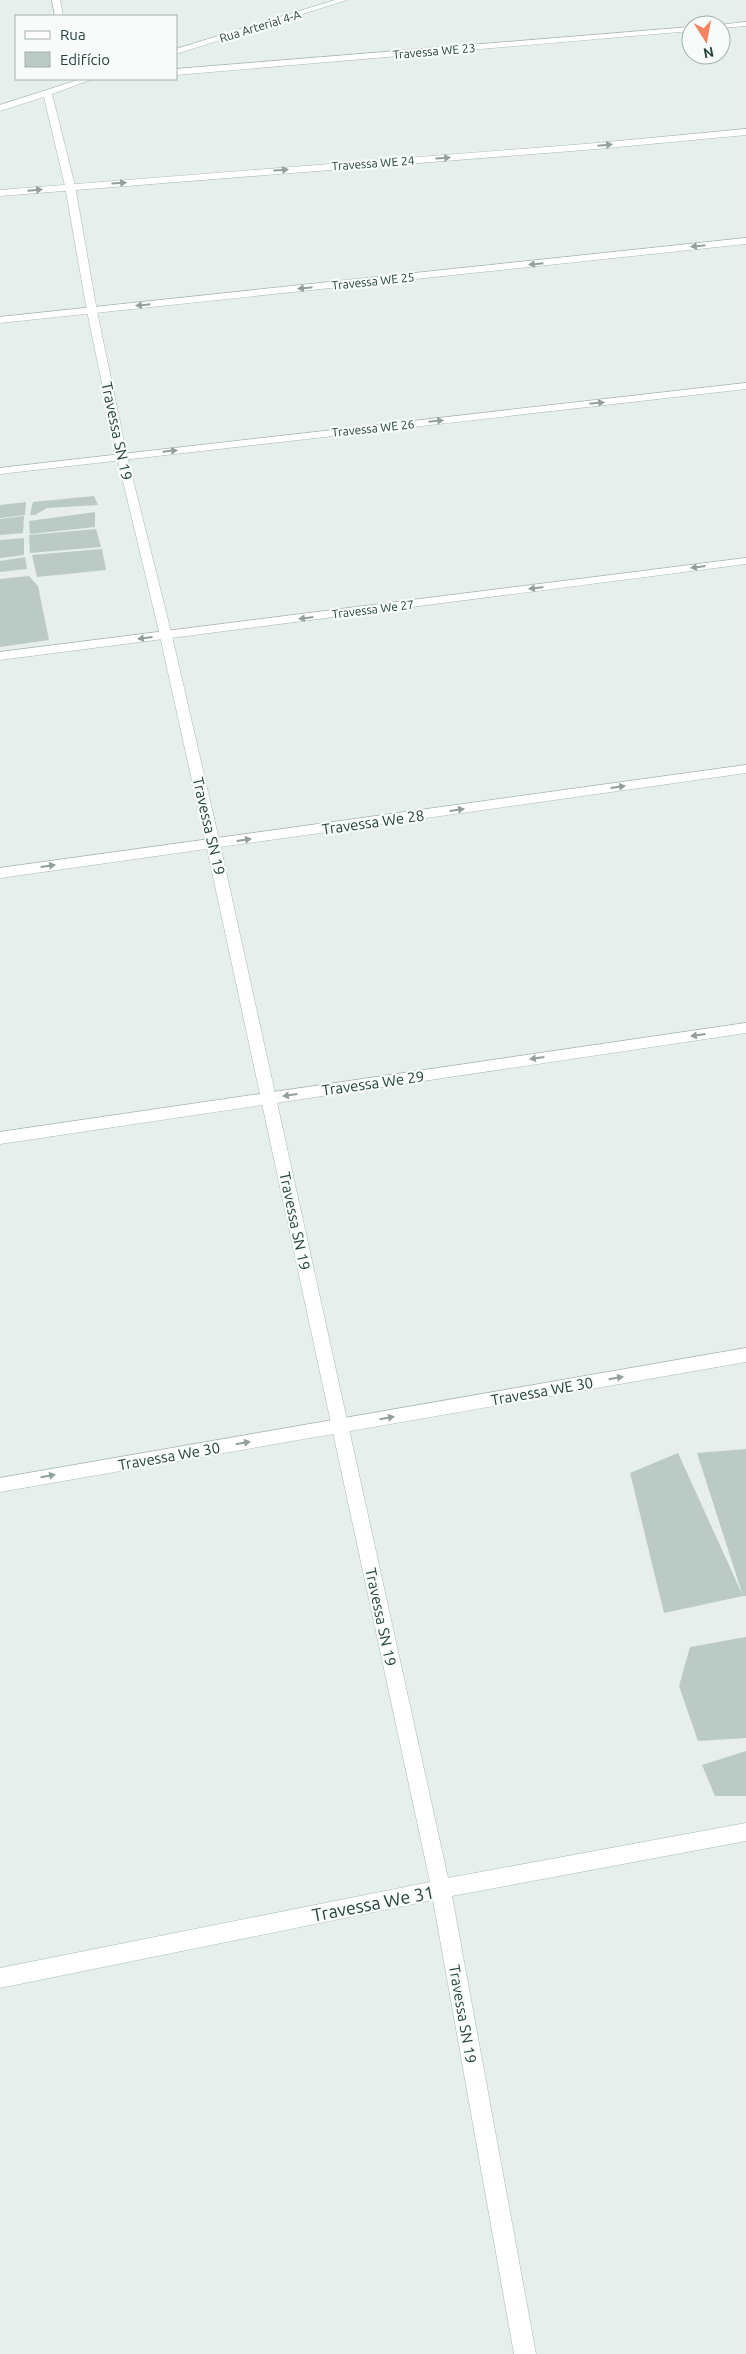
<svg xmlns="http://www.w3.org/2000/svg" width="746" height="2354" viewBox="0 0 746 2354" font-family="Ubuntu,sans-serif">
  <rect width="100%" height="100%" fill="#e6efeb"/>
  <g fill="#bbcac4">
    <path d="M94 496 98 505 47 508 35 515H30L33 502Z"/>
    <path d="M26 502 25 515 0 518V505Z"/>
    <path d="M95 512V527L30 534 29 521Z"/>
    <path d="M24 516 23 533 0 535V519Z"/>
    <path d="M96 529 101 547 30 553 29 535Z"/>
    <path d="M24 538V555L0 558V540Z"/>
    <path d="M102 549 106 570 37 577 32 555Z"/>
    <path d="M25 557 27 569 0 572V561Z"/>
    <path d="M29 576 38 586 49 640 0 647V579Z"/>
    <path d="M746 1449V1596H743L697 1453Z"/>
    <path d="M678 1453 743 1596 664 1613 630 1473Z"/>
    <path d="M746 1637V1738L698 1741 679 1686 690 1647Z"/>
    <path d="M746 1751V1796H715L702 1765Z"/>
  </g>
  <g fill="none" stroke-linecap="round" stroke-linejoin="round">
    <defs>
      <path id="service" d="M52 0H60L63 16H55Z"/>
      <g id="minor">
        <path d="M746 22V26L721 28V25H718Z"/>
        <path d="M691 27V31L176 75V69Z"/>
        <path d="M746 129V135L597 149 0 196V190L597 143Z"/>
        <path d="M746 238V244L0 323V317Z"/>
        <path d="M746 383V389L0 474V468Z"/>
        <path d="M746 558V564L0 660V652Z"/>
        <path d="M746 765V773L0 878V868Z"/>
        <path d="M746 1023V1033L0 1144V1132Z"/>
        <path d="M746 1348V1362L0 1492V1478Z"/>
      </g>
      <g id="secondary">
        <path d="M335 0H347L176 54V49Z"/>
        <path d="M81 79H93L52 94 75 186 97 311 127 456 172 636 220 844 448 1878 746 1823V1841L452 1896 536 2354H514L433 1900 0 1988V1968L430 1882 206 844 160 636 117 456 87 311 65 186 44 97 0 111V105Z"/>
      </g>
    </defs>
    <use href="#service" stroke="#a8b8b2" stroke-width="1"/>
    <use href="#minor" stroke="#a8b8b2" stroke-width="1"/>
    <use href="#secondary" stroke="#a4bbb3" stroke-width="1"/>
    <use href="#service" fill="#fff" fill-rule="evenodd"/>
    <use href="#minor" fill="#fff" fill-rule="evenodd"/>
    <use href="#secondary" fill="#fff" fill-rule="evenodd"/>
  </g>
  <defs><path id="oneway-solid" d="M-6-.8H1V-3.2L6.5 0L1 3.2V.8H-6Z" transform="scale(1.25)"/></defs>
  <g fill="#92a09c">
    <use href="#oneway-solid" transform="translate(605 145) rotate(-5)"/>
    <use href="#oneway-solid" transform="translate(443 158) rotate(-4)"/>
    <use href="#oneway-solid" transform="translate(281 170) rotate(-4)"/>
    <use href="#oneway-solid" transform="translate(119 183) rotate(-4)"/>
    <use href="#oneway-solid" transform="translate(35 190) rotate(-5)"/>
    <use href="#oneway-solid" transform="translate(698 246) rotate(174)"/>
    <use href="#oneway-solid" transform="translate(536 264) rotate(174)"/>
    <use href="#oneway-solid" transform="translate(305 288) rotate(174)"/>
    <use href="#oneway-solid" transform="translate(143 305) rotate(174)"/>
    <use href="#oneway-solid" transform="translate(597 403) rotate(-6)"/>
    <use href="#oneway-solid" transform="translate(436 421) rotate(-6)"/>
    <use href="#oneway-solid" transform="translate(170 451) rotate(-6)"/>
    <use href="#oneway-solid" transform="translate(698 567) rotate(173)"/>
    <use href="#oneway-solid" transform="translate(536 588) rotate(173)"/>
    <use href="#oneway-solid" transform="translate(306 618) rotate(173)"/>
    <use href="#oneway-solid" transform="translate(145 638) rotate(173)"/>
    <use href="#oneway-solid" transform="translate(618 787) rotate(-8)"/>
    <use href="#oneway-solid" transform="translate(457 810) rotate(-8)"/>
    <use href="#oneway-solid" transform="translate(244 840) rotate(-8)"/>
    <use href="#oneway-solid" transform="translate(48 866) rotate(-8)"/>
    <use href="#oneway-solid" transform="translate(698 1035) rotate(172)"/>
    <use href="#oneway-solid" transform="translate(537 1058) rotate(172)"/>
    <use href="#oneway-solid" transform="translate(290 1095) rotate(172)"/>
    <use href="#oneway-solid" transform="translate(616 1378) rotate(-10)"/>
    <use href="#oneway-solid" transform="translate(387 1418) rotate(-10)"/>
    <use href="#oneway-solid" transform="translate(243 1443) rotate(-10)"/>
    <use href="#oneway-solid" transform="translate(48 1476) rotate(-10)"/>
  </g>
  <g text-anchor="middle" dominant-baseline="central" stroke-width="4.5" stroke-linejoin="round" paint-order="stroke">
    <g font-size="12" fill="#24423a" stroke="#f7fbf9">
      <text transform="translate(260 26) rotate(-17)">Rua Arterial 4-A</text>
      <text transform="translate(434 51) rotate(-5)">Travessa WE 23</text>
      <text transform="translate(373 163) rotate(-4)">Travessa WE 24</text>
      <text transform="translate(373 281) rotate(-6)">Travessa WE 25</text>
      <text transform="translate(373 428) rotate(-6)">Travessa WE 26</text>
      <text transform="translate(373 609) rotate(-7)">Travessa We 27</text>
    </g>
    <g font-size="15" fill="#24423a" stroke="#f7fbf9">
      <text transform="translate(117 431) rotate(78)">Travessa SN 19</text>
      <text transform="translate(373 822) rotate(-8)">Travessa We 28</text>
      <text transform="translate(209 826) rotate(77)">Travessa SN 19</text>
      <text transform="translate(373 1083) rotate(-8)">Travessa We 29</text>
      <text transform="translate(295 1221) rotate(78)">Travessa SN 19</text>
      <text transform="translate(542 1391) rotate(-10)">Travessa WE 30</text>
      <text transform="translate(169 1456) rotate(-10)">Travessa We 30</text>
      <text transform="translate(381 1617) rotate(78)">Travessa SN 19</text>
      <text transform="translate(463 2014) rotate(80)">Travessa SN 19</text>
    </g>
    <g font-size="18" fill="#24423a" stroke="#f7fbf9">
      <text transform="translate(373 1903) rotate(-11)">Travessa We 31</text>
    </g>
  </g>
  <rect x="15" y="15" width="162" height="65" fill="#f7fbf9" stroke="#a3b1ad"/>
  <rect x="25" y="31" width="25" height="8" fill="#ffffff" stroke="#a3b1ad"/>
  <text x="60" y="40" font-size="15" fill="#24423a">Rua</text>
  <rect x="25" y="52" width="25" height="15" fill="#bbcac4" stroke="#a3b1ad"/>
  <text x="60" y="65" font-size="15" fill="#24423a">Edifício</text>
  <g transform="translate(706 40) rotate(169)"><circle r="24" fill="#f7fbf9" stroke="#a3b1ad"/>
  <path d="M0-4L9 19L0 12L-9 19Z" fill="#f4845f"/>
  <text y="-8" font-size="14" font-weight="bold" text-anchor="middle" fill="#24423a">N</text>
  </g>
</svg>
